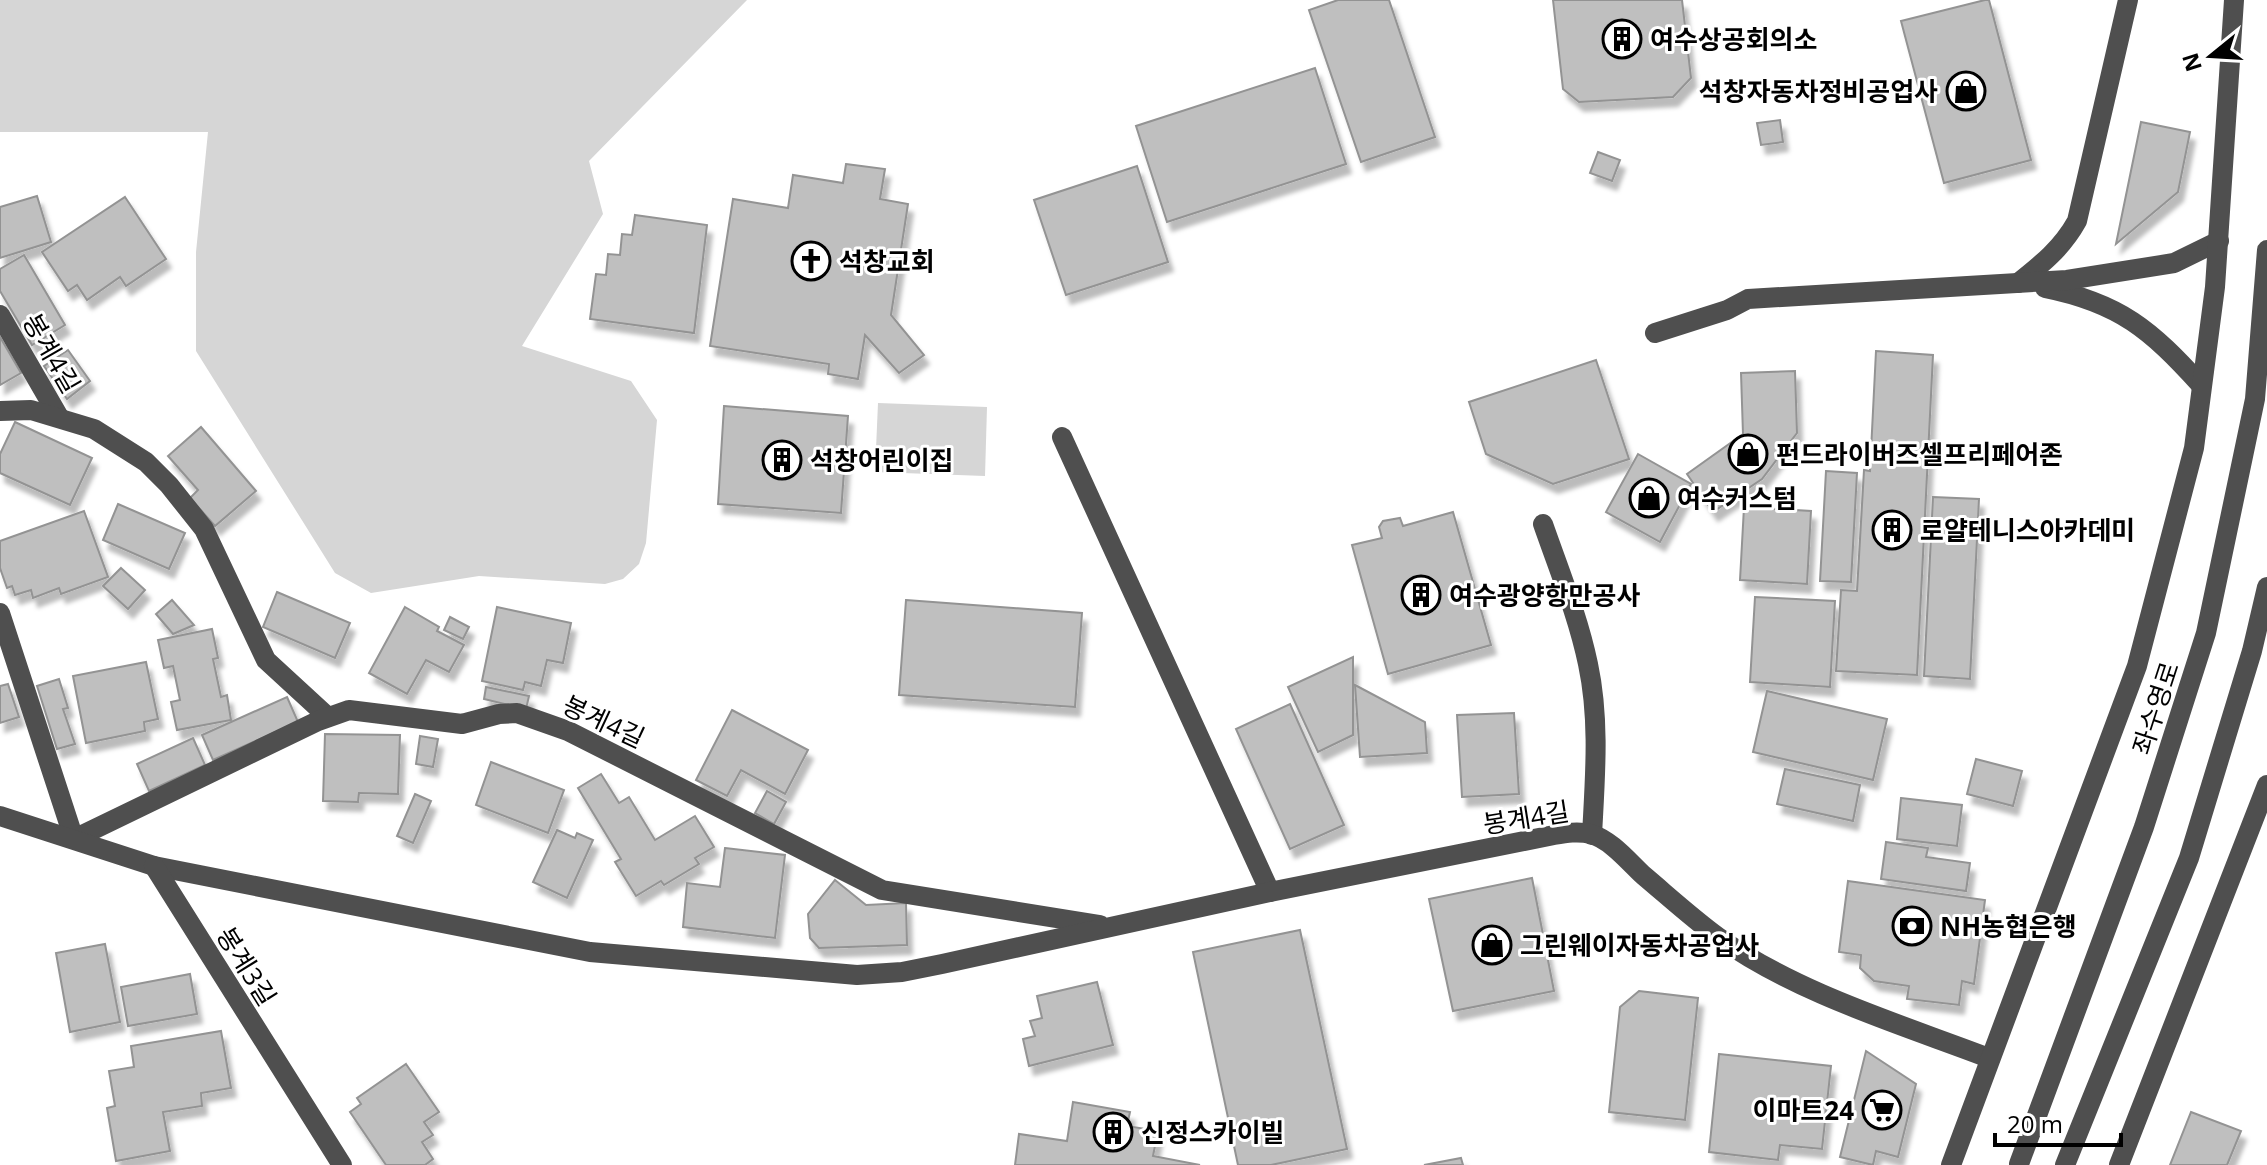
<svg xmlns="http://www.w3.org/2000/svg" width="2267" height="1165" viewBox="0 0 2267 1165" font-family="'Open Sans','Noto Sans KR',sans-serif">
  <defs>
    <filter id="shadow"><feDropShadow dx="5" dy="9" stdDeviation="2" flood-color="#0004"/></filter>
  </defs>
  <rect width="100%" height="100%" fill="#fff"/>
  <g fill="#d6d6d6">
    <path d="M0 0H747L589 161 603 214 522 346 631 381 657 420 646 543 639 564 623 579 605 584 479 576 371 593 335 573 196 351V252L208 132H0Z"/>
    <path d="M878 403 987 407 985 476 875 472Z"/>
  </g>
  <g fill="#bfbfbf" stroke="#939393" stroke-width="2" filter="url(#shadow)">
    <path d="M1338 0H1389L1435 137 1361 162 1309 10Z"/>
    <path d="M1553 0H1682L1691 78 1673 97 1579 102 1563 89Z"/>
    <path d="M1985 0H1989L2031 160 1944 183 1901 21Z"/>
    <path d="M1315 68 1346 164 1167 222 1136 126Z"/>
    <path d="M1780 120 1783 142 1761 145 1757 123Z"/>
    <path d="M2141 122 2190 132 2178 192 2116 244Z"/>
    <path d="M1598 152 1620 160 1612 181 1590 173Z"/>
    <path d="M846 164 885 169 880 199 908 204 891 315 924 355 899 373 865 335 858 379 828 374 829 364 710 346 733 199 788 208 793 175 843 183Z"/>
    <path d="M1137 166 1168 262 1066 295 1034 200Z"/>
    <path d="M37 196 51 242 0 258V207Z"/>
    <path d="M125 197 166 259 126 286 120 277 87 300 77 285 68 291 42 252Z"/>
    <path d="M635 215 707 225 694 333 590 319 596 274 606 275 608 254 620 255 622 234 632 235Z"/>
    <path d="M24 255 65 325 32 345 0 291V269Z"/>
    <path d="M0 337 21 373 0 385Z"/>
    <path d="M68 350 90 381 67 399 44 366Z"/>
    <path d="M1876 351 1933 355 1917 675 1836 671 1841 590 1857 591 1864 470 1870 471Z"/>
    <path d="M1596 360 1629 459 1553 484 1486 454 1469 402Z"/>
    <path d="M1795 371 1797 433 1762 479 1713 512 1687 474 1743 434 1741 373Z"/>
    <path d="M724 406 848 416 841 513 718 504Z"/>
    <path d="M15 422 92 458 70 505 0 473V454Z"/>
    <path d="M201 427 256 491 215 526 190 498 198 490 168 456Z"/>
    <path d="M1638 454 1691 484 1660 542 1606 512Z"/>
    <path d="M1826 471 1857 473 1851 582 1820 581Z"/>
    <path d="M1933 497 1979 499 1970 679 1924 676Z"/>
    <path d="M118 504 185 533 169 569 103 540Z"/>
    <path d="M1744 507 1811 511 1807 584 1740 580Z"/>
    <path d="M84 511 108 577 61 594 59 588 33 598 31 590 15 595 12 586 7 588 0 568V541Z"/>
    <path d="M1453 512 1491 645 1388 674 1352 545 1382 538 1379 527 1383 521 1400 518 1403 526Z"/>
    <path d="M121 568 145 590 128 609 103 586Z"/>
    <path d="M277 592 350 623 335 658 263 627Z"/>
    <path d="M1755 597 1835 601 1830 687 1750 682Z"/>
    <path d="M172 600 194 625 173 634 156 614Z"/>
    <path d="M906 600 1082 613 1075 707 899 695Z"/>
    <path d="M405 607 439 627 437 631 464 645 449 672 426 660 407 694 369 673Z"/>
    <path d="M497 607 571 623 563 663 547 660 541 686 525 682 523 690 482 681Z"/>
    <path d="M450 617 469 627 463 639 444 630Z"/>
    <path d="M212 629 218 658 213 659 221 697 227 695 231 720 177 730 171 702 180 700 173 666 164 668 158 640Z"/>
    <path d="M1353 657V735L1318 752 1288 687Z"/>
    <path d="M146 662 158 719 144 722 145 731 86 743 73 676Z"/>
    <path d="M59 679 68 708 63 709 75 744 57 749 37 686Z"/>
    <path d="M8 684 19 717 0 723V686Z"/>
    <path d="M1355 685 1425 722 1427 753 1360 757Z"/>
    <path d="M486 687 529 696 526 709 484 699Z"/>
    <path d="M1767 691 1887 719 1873 780 1753 752Z"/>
    <path d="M287 697 298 722 213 760 202 735Z"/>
    <path d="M1290 704 1344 825 1290 849 1236 729Z"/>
    <path d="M732 710 808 750 785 794 741 770 727 796 696 780Z"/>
    <path d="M1514 713 1519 794 1462 797 1457 715Z"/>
    <path d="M325 734 400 735 398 794 359 793 358 802 323 801Z"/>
    <path d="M420 736 438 739 433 767 416 764Z"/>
    <path d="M193 738 205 765 149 791 137 764Z"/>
    <path d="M1976 759 2022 771 2013 806 1967 794Z"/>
    <path d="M491 762 564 790 548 833 476 805Z"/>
    <path d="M1785 769 1860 785 1853 821 1777 804Z"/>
    <path d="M601 774 619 803 629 797 655 840 695 816 714 847 695 858 699 864 664 885 661 881 636 896 615 862 621 859 578 788Z"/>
    <path d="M767 791 786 802 774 824 755 813Z"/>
    <path d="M415 794 431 801 413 843 397 836Z"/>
    <path d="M1901 798 1962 805 1957 846 1897 839Z"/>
    <path d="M557 830 575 838 577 833 593 840 567 898 533 882Z"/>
    <path d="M1886 842 1928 848 1926 857 1970 863 1966 891 1881 879Z"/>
    <path d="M725 848 785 855 775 938 683 927 687 883 720 887Z"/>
    <path d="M1532 878 1554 991 1453 1011 1429 899Z"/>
    <path d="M835 880 866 905 906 903 907 945 819 948 810 938 808 914Z"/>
    <path d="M1848 881 1985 900 1974 984 1962 981 1959 1005 1907 999 1909 986 1874 981 1860 968 1861 955 1839 952Z"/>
    <path d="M1300 930 1347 1149 1271 1165H1238L1193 952Z"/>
    <path d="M105 944 120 1022 70 1032 56 953Z"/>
    <path d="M190 974 197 1014 128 1026 121 987Z"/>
    <path d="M1097 982 1113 1045 1029 1066 1023 1039 1035 1036 1030 1021 1042 1018 1037 996Z"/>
    <path d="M1639 991 1698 998 1685 1120 1609 1112 1620 1007Z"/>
    <path d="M221 1031 231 1088 201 1093 202 1106 163 1112 170 1151 116 1161 107 1108 115 1106 109 1071 134 1067 131 1046Z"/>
    <path d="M1866 1051 1916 1084 1898 1157 1876 1151 1873 1165 1840 1157Z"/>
    <path d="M1719 1054 1831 1066 1822 1149 1780 1145 1778 1160 1709 1152Z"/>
    <path d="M406 1064 439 1112 424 1122 433 1135 422 1142 433 1159 425 1165H386L350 1112 361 1104 357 1098Z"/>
    <path d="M1073 1102 1130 1112 1127 1126 1158 1131 1153 1156 1200 1165H1015L1019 1134 1067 1141Z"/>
    <path d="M2191 1112 2241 1131 2227 1165H2170Z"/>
    <path d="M1461 1158 1463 1165H1424Z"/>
  </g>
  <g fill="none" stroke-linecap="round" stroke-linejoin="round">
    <g stroke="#4f4f4f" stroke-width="20">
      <path d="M2018 283C2042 264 2062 248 2077 221L2128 0"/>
      <path d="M2045 288C2120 303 2151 330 2201 385"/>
      <path d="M0 315 59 417"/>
      <path d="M1655 333 1727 310 1748 299 2067 280 2174 263 2219 241"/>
      <path d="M0 411 31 410 94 429 146 462 169 485 204 529 266 660 328 717"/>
      <path d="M1062 437 1270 892"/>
      <path d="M1543 524C1559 570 1578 616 1588 664 1600 720 1595 778 1592 835"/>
      <path d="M0 613 74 839 318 721 349 710 462 724 499 714 517 713 568 731 882 890 1100 925"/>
      <path d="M0 816 154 866 590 952 857 975 902 972 942 964 1270 892 1554 835C1566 833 1578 831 1591 834 1611 840 1628 861 1643 875 1668 896 1692 918 1718 937 1796 993 1900 1024 1989 1058"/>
      <path d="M154 866 342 1165"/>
      <path d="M2019 1164 2144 827 2206 633 2255 399 2267 250"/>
      <path d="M1951 1165 2137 666 2194 448 2215 287 2234 0"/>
      <path d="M2065 1165 2189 858 2252 651 2267 587"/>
      <path d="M2119 1165 2267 785"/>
    </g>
  </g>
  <defs>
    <symbol id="building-ring" viewBox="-11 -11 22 22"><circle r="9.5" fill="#fff" stroke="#000" stroke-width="1.5"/><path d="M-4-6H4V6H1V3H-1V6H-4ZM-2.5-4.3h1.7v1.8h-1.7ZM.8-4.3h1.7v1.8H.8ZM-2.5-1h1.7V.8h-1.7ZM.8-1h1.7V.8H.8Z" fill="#000"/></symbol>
    <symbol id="shop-ring" viewBox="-11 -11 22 22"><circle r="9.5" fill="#fff" stroke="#000" stroke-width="1.5"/><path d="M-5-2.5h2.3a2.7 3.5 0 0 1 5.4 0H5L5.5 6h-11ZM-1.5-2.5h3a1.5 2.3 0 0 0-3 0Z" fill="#000"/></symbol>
    <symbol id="church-ring" viewBox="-11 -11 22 22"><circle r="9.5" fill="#fff" stroke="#000" stroke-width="1.5"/><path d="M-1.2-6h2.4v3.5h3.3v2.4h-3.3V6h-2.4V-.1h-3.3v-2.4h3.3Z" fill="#000"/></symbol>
    <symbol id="bank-ring" viewBox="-11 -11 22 22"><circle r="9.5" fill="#fff" stroke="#000" stroke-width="1.5"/><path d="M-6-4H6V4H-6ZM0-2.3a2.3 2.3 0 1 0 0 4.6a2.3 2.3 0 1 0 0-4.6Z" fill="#000"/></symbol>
    <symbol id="supermarket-ring" viewBox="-11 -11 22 22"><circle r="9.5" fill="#fff" stroke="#000" stroke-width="1.5"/><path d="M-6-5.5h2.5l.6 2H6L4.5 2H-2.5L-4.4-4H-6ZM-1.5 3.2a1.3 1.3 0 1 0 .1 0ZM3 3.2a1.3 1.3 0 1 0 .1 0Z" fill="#000"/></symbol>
  </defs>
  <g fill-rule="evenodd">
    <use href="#building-ring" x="1600" y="17" width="44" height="44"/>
    <use href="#shop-ring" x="1944" y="69" width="44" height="44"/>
    <use href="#church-ring" x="789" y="239" width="44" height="44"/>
    <use href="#shop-ring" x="1726" y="432" width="44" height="44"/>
    <use href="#building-ring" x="760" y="438" width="44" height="44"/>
    <use href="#shop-ring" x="1627" y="476" width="44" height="44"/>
    <use href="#building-ring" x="1870" y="508" width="44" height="44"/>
    <use href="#building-ring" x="1399" y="573" width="44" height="44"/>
    <use href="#bank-ring" x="1890" y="904" width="44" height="44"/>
    <use href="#shop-ring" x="1470" y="923" width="44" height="44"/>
    <use href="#supermarket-ring" x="1860" y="1088" width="44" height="44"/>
    <use href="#building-ring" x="1091" y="1110" width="44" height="44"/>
  </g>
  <g text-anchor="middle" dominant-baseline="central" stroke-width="6" stroke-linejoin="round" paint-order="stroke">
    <g font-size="26" font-weight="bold" fill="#000" stroke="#fff" text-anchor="start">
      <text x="1650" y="39">여수상공회의소</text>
      <text x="1938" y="91" text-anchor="end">석창자동차정비공업사</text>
      <text x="839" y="261">석창교회</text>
      <text x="1776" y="454">펀드라이버즈셀프리페어존</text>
      <text x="810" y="460">석창어린이집</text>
      <text x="1677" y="498">여수커스텀</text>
      <text x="1920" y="530">로얄테니스아카데미</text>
      <text x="1449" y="595">여수광양항만공사</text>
      <text x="1940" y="926">NH농협은행</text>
      <text x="1520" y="945">그린웨이자동차공업사</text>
      <text x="1854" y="1110" text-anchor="end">이마트24</text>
      <text x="1141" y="1132">신정스카이빌</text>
    </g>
    <g font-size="26" fill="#000" stroke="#fff">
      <text transform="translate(52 353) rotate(60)">봉계4길</text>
      <text transform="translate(2155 708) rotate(-72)">좌수영로</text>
      <text transform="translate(604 721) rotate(25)">봉계4길</text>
      <text transform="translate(1526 817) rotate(-9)">봉계4길</text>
      <text transform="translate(247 966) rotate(58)">봉계3길</text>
    </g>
  </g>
  <g transform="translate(2211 56) rotate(252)" stroke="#ffffff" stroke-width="6" paint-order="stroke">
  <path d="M0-6L14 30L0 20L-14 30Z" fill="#000000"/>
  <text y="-12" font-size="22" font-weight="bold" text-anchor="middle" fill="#000000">N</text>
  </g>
  <path d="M1995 1133v12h126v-12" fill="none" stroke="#000000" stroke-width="4"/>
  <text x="2007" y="1133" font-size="24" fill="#000000" stroke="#ffffff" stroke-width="6" paint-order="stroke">20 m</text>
</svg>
